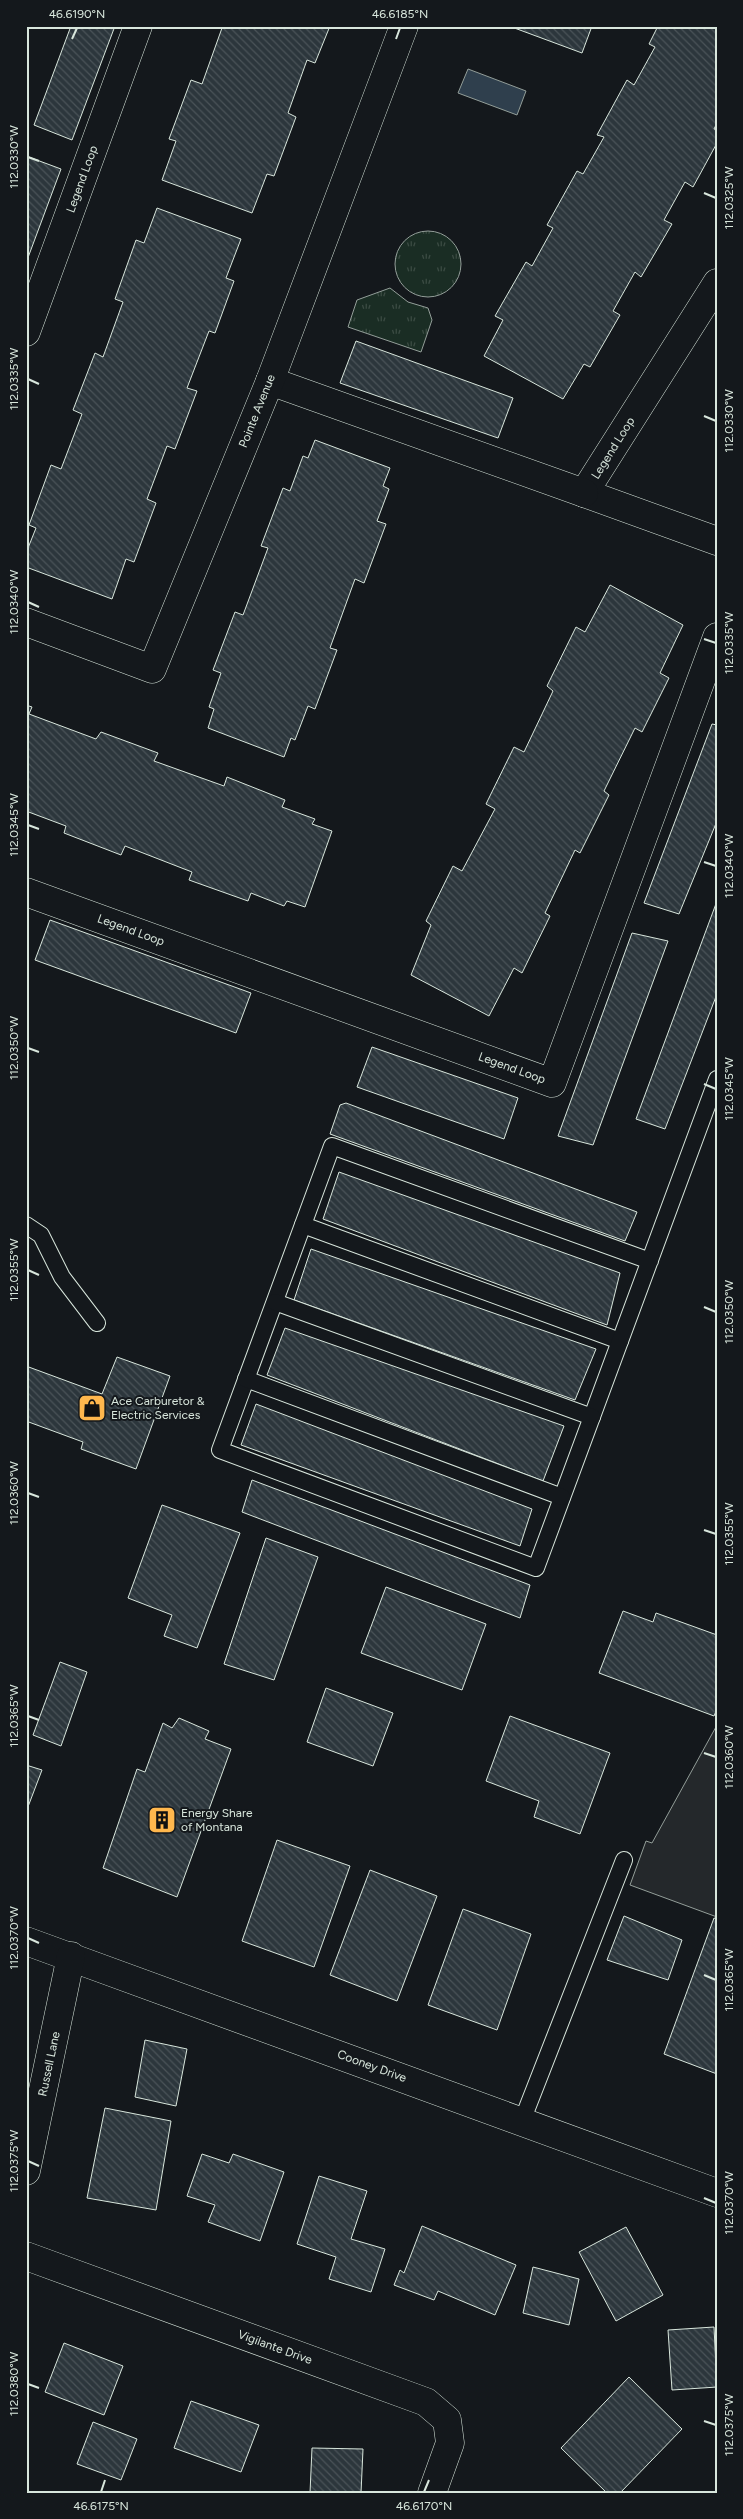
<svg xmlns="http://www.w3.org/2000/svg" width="743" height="2519" viewBox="0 0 743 2519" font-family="Figtree,sans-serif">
  <defs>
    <pattern id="park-tufts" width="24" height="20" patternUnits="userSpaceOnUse" patternTransform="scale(1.25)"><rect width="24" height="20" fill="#1a2d24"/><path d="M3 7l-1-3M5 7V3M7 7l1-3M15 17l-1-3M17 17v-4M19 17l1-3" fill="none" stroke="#3b4b43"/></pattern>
    <pattern id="building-back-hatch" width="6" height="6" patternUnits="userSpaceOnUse" patternTransform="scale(1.25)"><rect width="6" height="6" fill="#2c363c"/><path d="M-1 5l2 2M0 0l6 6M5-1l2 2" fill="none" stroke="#4a5358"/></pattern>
  </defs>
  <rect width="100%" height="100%" fill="#14181c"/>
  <g fill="url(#park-tufts)" stroke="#939e99">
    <circle cx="428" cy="264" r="33"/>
    <path d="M390 288 408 302 428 308 432 320 421 352 348 327 357 300Z"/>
  </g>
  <path fill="#24282b" stroke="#939e99" d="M717 1725V1917L630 1885 646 1841 652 1843Z"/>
  <path fill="#2f3f4d" stroke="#939e99" d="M468 69 526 91 517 115 458 93Z"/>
  <g fill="url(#building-back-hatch)" stroke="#d8e6dc">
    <path d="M71 26H115L72 140 34 125Z"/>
    <path d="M218 26H330L315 63 307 60 288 113 296 117 274 176 267 174 252 213 162 180 176 141 169 139 191 80 202 84 222 28Z"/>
    <path d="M509 26H592L582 53Z"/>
    <path d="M658 26H717V123L714 129 717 130V143L693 187 685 182 664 220 672 224 641 277 635 272 613 311 620 315 590 367 584 364 563 399 484 356 503 320 495 316 526 262 532 266 553 228 547 225 577 171 583 174 604 137 597 135 627 80 634 85 655 47 649 44Z"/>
    <path d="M26 156 61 169 26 263Z"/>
    <path d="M157 208 241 239 226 278 234 281 215 333 209 331 187 388 197 391 175 449 167 446 147 499 156 503 134 562 126 559 112 599 26 567V553L36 528 29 525 51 465 61 469 82 414 73 410 95 353 103 357 123 302 115 299 136 240 144 243Z"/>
    <path d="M356 341 513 398 498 438 340 383Z"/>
    <path d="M315 440 390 468 383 486 389 489 377 521 386 524 364 583 355 579 330 648 337 650 315 709 308 706 295 740 291 738 284 757 208 728 214 709 209 707 221 673 213 670 235 612 243 615 268 548 261 546 283 488 290 491 303 456 308 458Z"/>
    <path d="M610 585 683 625 660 673 669 678 642 732 635 728 604 791 609 795 580 853 575 850 545 913 550 916 522 973 514 968 489 1016 411 975 431 925 426 921 453 866 462 871 495 809 486 804 514 747 524 752 553 691 547 686 576 627 585 632Z"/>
    <path d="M26 705 32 707 29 714 96 739 101 732 158 753 154 761 224 786 227 777 285 800 282 807 315 819 312 824 332 831 305 907 287 901 284 906 251 893 248 901 189 880 192 872 125 846 121 855 64 833 66 826 26 811Z"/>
    <path d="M712 724 717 725V821L679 914 644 903Z"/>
    <path d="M717 901V994L665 1129 636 1119Z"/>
    <path d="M50 920 251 993 236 1033 35 960Z"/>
    <path d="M632 933 668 941 593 1145 558 1136Z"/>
    <path d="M372 1047 518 1098 504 1139 357 1087Z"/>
    <path d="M346 1103 637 1212 625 1241 330 1134 340 1105Z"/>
    <path d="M339 1172 620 1273 607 1325 323 1219Z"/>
    <path d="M311 1249 596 1349 575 1400 294 1300Z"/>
    <path d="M285 1328 564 1426 543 1481 267 1375Z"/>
    <path d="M117 1357 170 1376 136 1469 81 1449 83 1442 26 1421V1366L102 1394Z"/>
    <path d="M256 1404 532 1509 520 1546 241 1445Z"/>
    <path d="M252 1480 530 1585 520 1618 242 1512Z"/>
    <path d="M162 1505 240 1533 197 1648 164 1636 172 1615 128 1598Z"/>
    <path d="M266 1538 318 1557 274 1680 224 1664Z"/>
    <path d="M386 1587 486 1624 462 1690 361 1653Z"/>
    <path d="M623 1611 653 1622 656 1613 717 1635V1709L714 1716 599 1673Z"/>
    <path d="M60 1662 87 1672 61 1746 33 1735Z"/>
    <path d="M326 1688 393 1713 373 1766 307 1742Z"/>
    <path d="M510 1716 610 1753 580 1834 534 1817 539 1801 486 1781Z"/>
    <path d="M179 1718 209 1731 205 1739 231 1749 177 1897 103 1868 137 1769 145 1772 163 1723 172 1728Z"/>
    <path d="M26 1765 42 1770 26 1812Z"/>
    <path d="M277 1840 350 1866 314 1967 242 1941Z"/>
    <path d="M370 1870 437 1896 397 2001 330 1975Z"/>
    <path d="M463 1909 531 1934 497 2030 428 2005Z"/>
    <path d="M624 1916 682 1940 668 1980 607 1960Z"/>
    <path d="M714 1918 717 1919V2074L664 2054Z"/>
    <path d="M145 2040 187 2049 176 2106 135 2097Z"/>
    <path d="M105 2108 171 2121 156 2210 87 2198Z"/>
    <path d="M202 2154 229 2163 233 2154 284 2172 260 2241 208 2222 215 2205 187 2196Z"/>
    <path d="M319 2176 367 2191 351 2239 385 2249 371 2292 329 2279 336 2257 297 2244Z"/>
    <path d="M422 2226 516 2265 495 2315 438 2291 434 2300 394 2285 400 2270 404 2273Z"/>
    <path d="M626 2227 663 2295 616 2321 579 2252Z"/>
    <path d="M533 2267 579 2279 569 2325 523 2313Z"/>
    <path d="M714 2327 717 2387 672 2390 668 2330Z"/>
    <path d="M64 2343 123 2366 104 2415 45 2392Z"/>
    <path d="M629 2377 682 2429 620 2493H607L561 2448Z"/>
    <path d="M191 2401 259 2425 241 2472 174 2448Z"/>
    <path d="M93 2422 137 2439 121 2480 77 2464Z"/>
    <path d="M312 2448 363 2449 361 2493H310Z"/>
  </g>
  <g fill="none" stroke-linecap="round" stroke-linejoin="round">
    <defs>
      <g id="service">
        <path d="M26 1225 41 1235 62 1277 97 1323"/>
        <path d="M303 1225 620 1341"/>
        <path d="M650 1261 332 1146 220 1450 536 1568 717 1079"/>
        <path d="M275 1302 592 1417"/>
        <path d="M246 1379 562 1497"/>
        <path d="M522 2121 624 1860"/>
      </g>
      <g id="minor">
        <path d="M717 283 584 493 717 541"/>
        <path d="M26 332 138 26"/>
        <path d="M270 381 584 493"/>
        <path d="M26 622 152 669 270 381 404 26"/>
        <path d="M26 892 552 1083 717 637"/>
        <path d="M26 1941 717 2193"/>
        <path d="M26 2171 71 1956"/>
        <path d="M26 2256 426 2402 447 2420 450 2443 432 2493"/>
      </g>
    </defs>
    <use href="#service" stroke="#d8e6dc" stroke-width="18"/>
    <use href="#minor" stroke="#d8e6dc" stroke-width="29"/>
    <use href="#service" stroke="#14181c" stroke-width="16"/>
    <use href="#minor" stroke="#14181c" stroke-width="28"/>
  </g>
  <path fill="none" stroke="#d8e6dc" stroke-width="2" d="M72 39 77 28M396 39 400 28M28 157 39 161M704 193 716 198M28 379 39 384M704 416 716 421M28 602 39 607M704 639 716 643M28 825 39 829M704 862 716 866M28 1048 39 1052M704 1084 716 1089M28 1270 39 1275M704 1307 716 1312M28 1493 39 1497M704 1530 716 1534M28 1716 39 1720M704 1753 716 1757M28 1938 39 1943M704 1975 716 1980M28 2161 39 2166M704 2198 716 2203M28 2384 39 2388M704 2421 716 2425M101 2492 105 2480M424 2492 429 2480"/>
  <defs>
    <symbol id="shop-square" viewBox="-11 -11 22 22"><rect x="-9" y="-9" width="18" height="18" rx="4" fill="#ffb74d" stroke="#14181c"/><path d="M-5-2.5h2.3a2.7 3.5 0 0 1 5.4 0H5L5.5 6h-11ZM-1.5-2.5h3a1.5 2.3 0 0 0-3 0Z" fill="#111"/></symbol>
    <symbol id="building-square" viewBox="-11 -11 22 22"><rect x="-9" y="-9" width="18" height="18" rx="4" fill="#ffb74d" stroke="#14181c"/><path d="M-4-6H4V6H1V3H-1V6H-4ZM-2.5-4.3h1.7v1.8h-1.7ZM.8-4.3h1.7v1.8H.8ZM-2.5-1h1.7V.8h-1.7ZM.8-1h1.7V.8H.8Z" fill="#111"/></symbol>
  </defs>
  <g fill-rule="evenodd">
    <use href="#shop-square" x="76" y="1392" width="32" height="32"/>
    <use href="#building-square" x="146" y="1804" width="32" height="32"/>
  </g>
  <g text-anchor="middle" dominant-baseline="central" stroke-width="4" stroke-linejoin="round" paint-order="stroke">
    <g font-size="12" fill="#d8e6dc" stroke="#14181c">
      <text transform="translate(82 179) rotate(-70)">Legend Loop</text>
      <text transform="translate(257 411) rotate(-68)">Pointe Avenue</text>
      <text transform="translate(613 448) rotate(-58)">Legend Loop</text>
      <text transform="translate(131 930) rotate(20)">Legend Loop</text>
      <text transform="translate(512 1068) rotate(20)">Legend Loop</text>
      <text transform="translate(49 2064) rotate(-78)">Russell Lane</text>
      <text transform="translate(372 2066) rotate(20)">Cooney Drive</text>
      <text transform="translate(275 2347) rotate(20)">Vigilante Drive</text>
    </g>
    <g font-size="12" fill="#d8e6dc" stroke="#14181c" text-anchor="start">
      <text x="111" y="1401">Ace Carburetor &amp;<tspan x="111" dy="14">Electric Services</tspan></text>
      <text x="181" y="1813">Energy Share<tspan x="181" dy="14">of Montana</tspan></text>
    </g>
  </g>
  <rect width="743" height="2519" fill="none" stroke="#14181c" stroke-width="55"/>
  <rect x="28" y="28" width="688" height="2464" fill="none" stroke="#d8e6dc" stroke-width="2"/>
  <g font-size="12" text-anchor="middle" fill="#d8e6dc">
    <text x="77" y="18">46.6190°N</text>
    <text x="400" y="18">46.6185°N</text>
    <text transform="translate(14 157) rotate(-90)" y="4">112.0330°W</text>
    <text transform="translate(729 198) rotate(-90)" y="4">112.0325°W</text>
    <text transform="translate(14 379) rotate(-90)" y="4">112.0335°W</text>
    <text transform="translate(729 421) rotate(-90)" y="4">112.0330°W</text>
    <text transform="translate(14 602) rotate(-90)" y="4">112.0340°W</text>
    <text transform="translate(729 643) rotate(-90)" y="4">112.0335°W</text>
    <text transform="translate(14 825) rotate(-90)" y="4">112.0345°W</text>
    <text transform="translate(729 866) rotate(-90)" y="4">112.0340°W</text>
    <text transform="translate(14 1048) rotate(-90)" y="4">112.0350°W</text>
    <text transform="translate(729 1089) rotate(-90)" y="4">112.0345°W</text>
    <text transform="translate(14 1270) rotate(-90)" y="4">112.0355°W</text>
    <text transform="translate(729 1312) rotate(-90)" y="4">112.0350°W</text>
    <text transform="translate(14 1493) rotate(-90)" y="4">112.0360°W</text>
    <text transform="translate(729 1534) rotate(-90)" y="4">112.0355°W</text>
    <text transform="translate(14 1716) rotate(-90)" y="4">112.0365°W</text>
    <text transform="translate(729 1757) rotate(-90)" y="4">112.0360°W</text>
    <text transform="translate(14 1938) rotate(-90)" y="4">112.0370°W</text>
    <text transform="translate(729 1980) rotate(-90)" y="4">112.0365°W</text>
    <text transform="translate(14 2161) rotate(-90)" y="4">112.0375°W</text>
    <text transform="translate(729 2203) rotate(-90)" y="4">112.0370°W</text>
    <text transform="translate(14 2384) rotate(-90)" y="4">112.0380°W</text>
    <text transform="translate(729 2425) rotate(-90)" y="4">112.0375°W</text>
    <text x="101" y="2510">46.6175°N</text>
    <text x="424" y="2510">46.6170°N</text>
  </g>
</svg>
